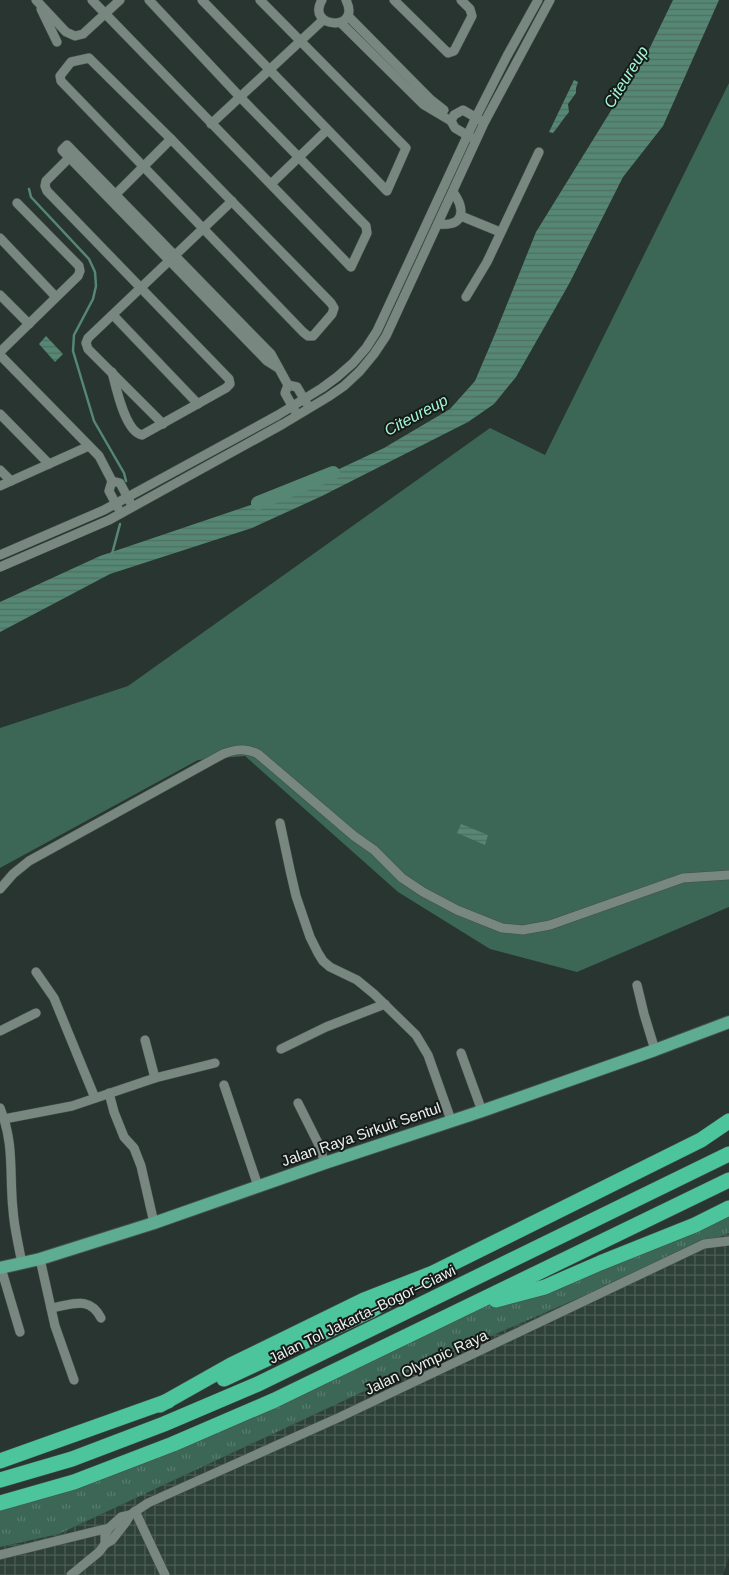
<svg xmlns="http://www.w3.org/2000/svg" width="729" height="1575" viewBox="0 0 729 1575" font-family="Helvetica,sans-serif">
  <defs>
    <pattern id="industrial-grid" width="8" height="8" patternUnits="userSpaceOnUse" patternTransform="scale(1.25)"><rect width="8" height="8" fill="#2d4139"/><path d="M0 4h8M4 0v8" fill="none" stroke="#4c5d56"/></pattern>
    <pattern id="grass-tufts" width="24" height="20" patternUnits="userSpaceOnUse" patternTransform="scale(1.25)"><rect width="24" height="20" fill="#3c6656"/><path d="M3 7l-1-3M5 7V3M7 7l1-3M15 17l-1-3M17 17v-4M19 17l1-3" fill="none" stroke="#587c6f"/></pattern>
    <pattern id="water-rules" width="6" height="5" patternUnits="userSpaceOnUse" patternTransform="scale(1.25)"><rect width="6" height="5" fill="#558774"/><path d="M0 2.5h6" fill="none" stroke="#4f6e62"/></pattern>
  </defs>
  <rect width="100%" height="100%" fill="#293530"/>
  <path fill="url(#industrial-grid)" d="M729 1233V1557L723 1575H0V1547L59 1534 371 1388Z"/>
  <path fill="url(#grass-tufts)" d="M729 1208V1233L371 1388 59 1534 0 1547V1503L74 1482 460 1310 545 1287Z"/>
  <path fill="#3c6656" d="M729 83V907L577 972 490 949 398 892 245 756 198 760 0 868V728L128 686 490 428 545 455Z"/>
  <g fill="url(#water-rules)">
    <path d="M673 0H719L663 126 623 177 569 284 516 377 494 404 468 422 322 496 252 528 110 574 0 632V602L100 556 292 491 384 448 450 409 475 381 495 334 536 232 620 96 643 62Z"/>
    <path d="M574 80 578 82 576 88V93L568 104 569 112C563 119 559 126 553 133L549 132Z"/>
    <path d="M46 336 63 354 55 362 39 344Z"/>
    <path d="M461 824 488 835 485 845 457 833Z"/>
  </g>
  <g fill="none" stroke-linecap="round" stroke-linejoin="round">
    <g stroke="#558774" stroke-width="2.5">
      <path d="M29 189 31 197 89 259 95 272 96 286 93 299 74 335 73 351 94 421 124 473 126 481"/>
      <path d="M112 554 120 524"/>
    </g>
    <path stroke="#558774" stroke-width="14" d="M258 503 333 473"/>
    <defs>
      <g id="minor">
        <path d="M36 0 66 32 75 36 83 34 120 0"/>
        <path d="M92 0 351 267 367 233 366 226 240 97 149 0"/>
        <path d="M202 0 387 191 406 148 260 0"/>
        <path d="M322 0C305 28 362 33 346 0"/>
        <path d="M394 0 448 53 454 51 472 16 470 9 461 0"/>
        <path d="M41 9 57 42"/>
        <path d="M348 16 430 99 444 110"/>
        <path d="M341 23 424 105 451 121"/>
        <path d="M89 58 171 139 331 303 334 308 332 314 313 336H308L303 332 61 81 60 76 71 62Z"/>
        <path d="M211 124 323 20"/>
        <path d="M472 138 455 128 451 121 454 115 463 110 480 120"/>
        <path d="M69 158 46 181 45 186 47 191 229 379 230 384 226 388 142 435C125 432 116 387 112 372"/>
        <path d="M271 184 327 130"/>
        <path d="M112 198 171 139"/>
        <path d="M461 216 500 232"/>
        <path d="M438 224C464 227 466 210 453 192"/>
        <path d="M0 238 56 297"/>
        <path d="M0 295 29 324"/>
        <path d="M466 297 487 262 539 152"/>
        <path d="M113 315 198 404"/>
        <path d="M0 352 78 276 80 271 79 266 17 203"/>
        <path d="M0 355 99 456 112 481 120 483 130 502"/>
        <path d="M278 368 267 361 62 150 67 145 271 354 288 385 297 387 307 404"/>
        <path d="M288 385 285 393 295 411"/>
        <path d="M0 414 49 464"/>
        <path d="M163 424 88 349 86 343 88 338 232 201"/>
        <path d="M0 470 11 481"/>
        <path d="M112 481 109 491 118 508"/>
        <path d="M0 486 89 446"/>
        <path d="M0 555 104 510 278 415 322 388 337 377 353 363 366 348 377 331 476 117 507 56 538 0"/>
        <path d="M0 567 109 520 283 424 328 397 344 386 360 371 374 354 386 336 484 123 550 0"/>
        <path d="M280 823 290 870 296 896 310 937 318 953 323 961 330 967 357 980 374 994 416 1035 428 1055 451 1120"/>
        <path d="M0 889 13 874 29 861 223 754C236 749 245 748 258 754L354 836 374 850 402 878 423 892 457 910 502 928 523 930 550 925 683 878 729 875"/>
        <path d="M36 972 54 998 95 1098"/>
        <path d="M637 985 644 1014 655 1050"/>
        <path d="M0 1031 36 1013"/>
        <path d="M145 1040 155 1078"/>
        <path d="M281 1049 326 1027 385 1004"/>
        <path d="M461 1053 482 1111"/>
        <path d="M224 1085 258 1186"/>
        <path d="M109 1093 114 1112 124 1137 134 1148 141 1166 154 1223"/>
        <path d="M298 1103 318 1143 325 1163"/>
        <path d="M0 1108C15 1145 9 1173 13 1210 14 1228 19 1246 22 1264"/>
        <path d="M4 1119 72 1106 155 1078 215 1063"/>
        <path d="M40 1259 55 1326 74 1380"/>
        <path d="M1 1268 20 1332"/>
        <path d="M51 1308C72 1305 89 1295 101 1318"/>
        <path d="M135 1511 165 1575"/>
        <path d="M105 1544V1535L109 1528 121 1517 130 1515 148 1503 340 1417 704 1244 729 1241"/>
        <path d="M0 1555 109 1528"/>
        <path d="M71 1575 99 1552 105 1544 112 1540 126 1522 130 1515"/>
      </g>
      <path id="primary" d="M0 1268 40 1259 154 1223 325 1163 482 1111 655 1050 729 1022"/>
      <g id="motorway">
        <path d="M496 1300 545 1287 600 1263 695 1225 729 1208"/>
        <path d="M224 1379 370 1311 397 1295"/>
        <path d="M160 1405 231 1365 364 1300 433 1273 701 1140 729 1121"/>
        <path d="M0 1461 168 1401"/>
        <path d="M0 1480 72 1459 164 1424 258 1384 729 1154"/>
        <path d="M0 1503 74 1482 173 1444 275 1400 729 1180"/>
      </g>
    </defs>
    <use href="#minor" stroke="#45504c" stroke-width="10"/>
    <use href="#primary" stroke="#45504c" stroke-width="14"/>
    <use href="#motorway" stroke="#45504c" stroke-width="16"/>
    <use href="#minor" stroke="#798781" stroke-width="9"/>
    <use href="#primary" stroke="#5eac91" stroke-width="12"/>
    <use href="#motorway" stroke="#4cc49c" stroke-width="15"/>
  </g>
  <g text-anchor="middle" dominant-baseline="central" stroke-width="4" stroke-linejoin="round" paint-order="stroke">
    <g font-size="15" fill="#ebf3ef" stroke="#161b19">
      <text transform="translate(361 1134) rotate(-19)">Jalan Raya Sirkuit Sentul</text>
      <text transform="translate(362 1314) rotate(-26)">Jalan Tol Jakarta–Bogor–Ciawi</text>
      <text transform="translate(426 1362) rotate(-25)">Jalan Olympic Raya</text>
    </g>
    <g font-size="16" font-style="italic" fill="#a4f6d6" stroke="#161b19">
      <text transform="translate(626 77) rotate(-58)">Citeureup</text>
      <text transform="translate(416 415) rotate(-28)">Citeureup</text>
    </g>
  </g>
</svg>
